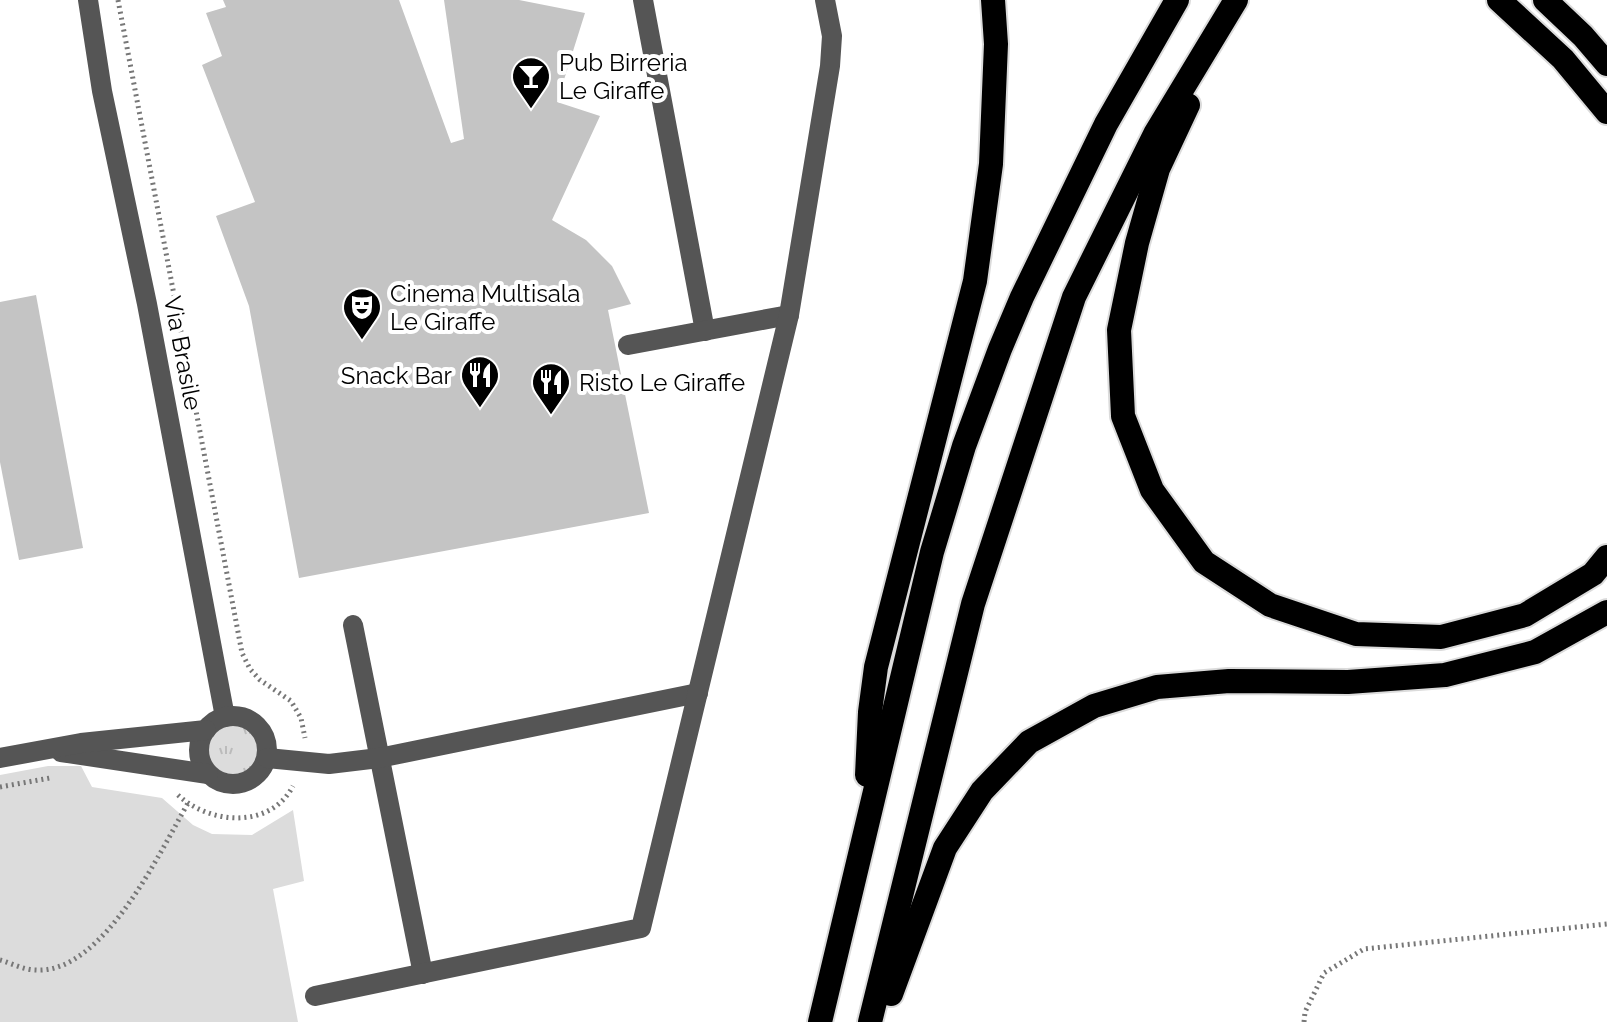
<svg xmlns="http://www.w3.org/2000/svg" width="1607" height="1022" viewBox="0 0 1607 1022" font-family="Raleway,sans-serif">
  <defs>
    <pattern id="grass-tufts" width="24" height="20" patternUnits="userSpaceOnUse" patternTransform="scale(2)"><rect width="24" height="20" fill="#dcdcdc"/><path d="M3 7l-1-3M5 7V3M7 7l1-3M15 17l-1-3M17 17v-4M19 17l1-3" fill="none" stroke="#bbb"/></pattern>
  </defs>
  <rect width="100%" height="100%" fill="#fff"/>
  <circle fill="url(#grass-tufts)" cx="233" cy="748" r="26"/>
  <path fill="#dcdcdc" d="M48 766H81L92 787 162 798 193 825 212 834 252 835 293 810 304 881 273 889 298 1022H0V775Z"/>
  <g fill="#c4c4c4">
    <path d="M223 0H399L451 143 464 139 444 0H519L585 13 557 102 600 116 552 220 586 240 612 266 631 304 608 310 649 513 299 578 249 306 216 216 255 202 202 65 222 56 206 13 226 7Z"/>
    <path d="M36 295 83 548 19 560 0 462V302Z"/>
  </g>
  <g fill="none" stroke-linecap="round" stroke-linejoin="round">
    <defs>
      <g id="highway">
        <path d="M1499 0 1563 59 1607 112"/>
        <path d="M1545 0 1583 36 1607 64"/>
        <path d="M1188 105 1158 169 1137 243 1119 330 1123 416 1152 490 1204 562 1270 605 1356 634 1441 637 1525 615 1593 574 1607 557"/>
        <path d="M867 775 870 712 876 667 975 281 991 164 996 44 993 0"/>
        <path d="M891 994 945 848 982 791 1029 742 1094 706 1157 687 1229 681 1348 682 1445 675 1535 652 1607 612"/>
        <path d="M820 1022 932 552 964 446 1000 349 1022 297 1106 124 1177 0"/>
        <path d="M870 1022 973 604 1074 297 1155 134 1236 0"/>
      </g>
    </defs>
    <use href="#highway" stroke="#dbdbdb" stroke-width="28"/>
    <g stroke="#777" stroke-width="5" stroke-dasharray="2 4" stroke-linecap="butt">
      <path d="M118 0 242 653 250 669 260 680 291 701 301 718 305 738"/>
      <path d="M0 787 50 778"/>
      <path d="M178 795C209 824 270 830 293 786"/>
      <path d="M0 960C11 963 24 970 36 970 103 974 160 852 188 803"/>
      <path d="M1304 1022 1305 1012 1324 973 1364 949 1607 924"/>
    </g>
    <g stroke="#555" stroke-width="20">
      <path d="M88 0 102 91 147 304 225 717"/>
      <path d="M643 0 705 331"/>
      <path d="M628 345 789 315"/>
      <path d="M353 625 423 974"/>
      <circle cx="233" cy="750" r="34"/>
      <path d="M61 752 208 774"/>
      <path d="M0 758 81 743 206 730"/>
      <path d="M267 758 329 764 379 758 698 693"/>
      <path d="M315 996 641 928 789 315 830 66 832 36 825 0"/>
    </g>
    <use href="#highway" stroke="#000" stroke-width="24"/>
  </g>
  <defs>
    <symbol id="bar-pin" viewBox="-11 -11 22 30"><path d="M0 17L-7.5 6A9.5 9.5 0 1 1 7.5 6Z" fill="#000" stroke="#fff"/><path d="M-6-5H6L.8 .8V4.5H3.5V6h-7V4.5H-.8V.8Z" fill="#fff"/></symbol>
    <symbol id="theatre-pin" viewBox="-11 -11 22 30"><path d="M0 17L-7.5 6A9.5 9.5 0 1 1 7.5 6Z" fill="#000" stroke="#fff"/><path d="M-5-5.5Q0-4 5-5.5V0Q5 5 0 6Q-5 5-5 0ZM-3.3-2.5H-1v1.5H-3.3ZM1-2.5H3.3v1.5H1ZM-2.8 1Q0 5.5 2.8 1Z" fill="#fff"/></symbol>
    <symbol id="restaurant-pin" viewBox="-11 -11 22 30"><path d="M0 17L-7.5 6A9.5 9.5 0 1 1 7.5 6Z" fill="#000" stroke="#fff"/><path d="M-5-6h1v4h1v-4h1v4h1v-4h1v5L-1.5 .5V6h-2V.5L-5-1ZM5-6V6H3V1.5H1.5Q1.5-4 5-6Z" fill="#fff"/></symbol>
  </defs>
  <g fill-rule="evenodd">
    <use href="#bar-pin" x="509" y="54" width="44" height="60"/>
    <use href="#theatre-pin" x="340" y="285" width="44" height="60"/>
    <use href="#restaurant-pin" x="458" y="353" width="44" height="60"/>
    <use href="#restaurant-pin" x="529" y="360" width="44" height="60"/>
  </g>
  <g text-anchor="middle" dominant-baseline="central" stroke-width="8" stroke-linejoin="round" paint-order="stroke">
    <g font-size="24" fill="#000" stroke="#fff" text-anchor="start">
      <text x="559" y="62">Pub Birreria<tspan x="559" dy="28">Le Giraffe</tspan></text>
      <text x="390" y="293">Cinema Multisala<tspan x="390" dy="28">Le Giraffe</tspan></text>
      <text x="452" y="375" text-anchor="end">Snack Bar</text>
      <text x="579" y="382">Risto Le Giraffe</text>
    </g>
    <g font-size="24" fill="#000" stroke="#fff">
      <text transform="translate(183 353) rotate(79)">Via Brasile</text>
    </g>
  </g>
</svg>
